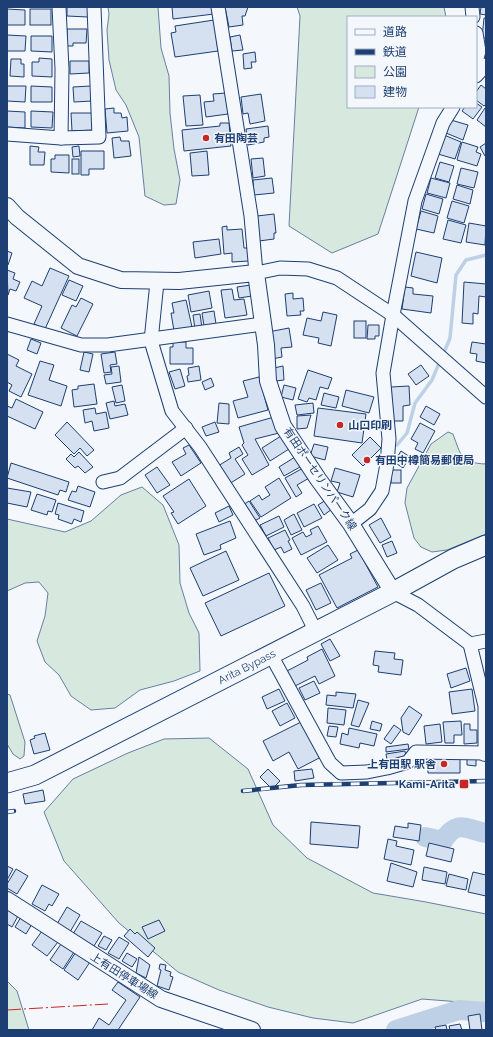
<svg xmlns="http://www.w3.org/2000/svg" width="493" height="1037" viewBox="0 0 493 1037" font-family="Raleway,'Noto Sans JP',sans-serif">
  <rect width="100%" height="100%" fill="#f4f7fb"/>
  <g fill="#d7e8df" stroke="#687fa3">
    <path d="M108 7H158L161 48 169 76 170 113 174 149 180 180 176 204 164 205 145 196 139 137 126 105 116 90 109 60 107 30 109 14Z"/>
    <path d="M297 7H444L446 17H348V107H419L378 234 332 253 289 226 300 16Z"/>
    <path d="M448 432 453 434C461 456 461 463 486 464V534L447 550 432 552 421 547 414 538 405 503 407 488 431 444Z"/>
    <path d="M142 487 163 505 179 545 180 583 189 613 199 633 200 671 174 681 140 690 115 708 91 710 71 696 59 675 45 662 37 641 45 616 48 593 39 582 25 583 7 591V519L65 532 91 521 121 495Z"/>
    <path d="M7 694 10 695 25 742 24 756 20 759 13 754 7 744Z"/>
    <path d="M209 738 248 769 273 825 307 858 373 893 426 902 486 914V1004L422 999 353 1023 313 1018 268 1007 219 990 178 972 119 923 64 861 44 812 73 779 128 753 164 739Z"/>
    <path d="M7 981 17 991 29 1030H7Z"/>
  </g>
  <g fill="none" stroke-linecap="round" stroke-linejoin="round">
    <g stroke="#bed0e5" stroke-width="3.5">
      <path d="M443 355 450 338 456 275 466 260 486 255"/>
      <path d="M397 445 407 433 415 403 432 380 440 361"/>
    </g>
    <g stroke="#bed0e5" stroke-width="20">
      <path d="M425 837 443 841C457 819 465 829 486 833"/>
      <path d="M396 1030 459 1010 486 1012"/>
    </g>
  </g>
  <g fill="#d5e0f0" stroke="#1d3f73">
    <path d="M67 7H88V17L67 16Z"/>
    <path d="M172 7H212L214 14 173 19Z"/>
    <path d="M225 7H248L245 16H242L243 25 229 27Z"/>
    <path d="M481 7H486V15L480 14Z"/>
    <path d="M7 9 25 10V25H7Z"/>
    <rect x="30" y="9" width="21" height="16"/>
    <path d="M484 18H486V38H482Z"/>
    <path d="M214 20 218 51 175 57 171 33 176 32 175 26Z"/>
    <path d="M67 29H87L86 43H73V46H67Z"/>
    <path d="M7 35 26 36 25 51H7Z"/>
    <path d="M240 35 243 50 232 51 230 37Z"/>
    <path d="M31 36H52V52L31 51Z"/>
    <path d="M255 52 256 62H251L252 68 244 69 243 54Z"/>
    <path d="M39 58 52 59V77L32 76V62H39Z"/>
    <path d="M11 59H21V64H24V77L10 76Z"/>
    <path d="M70 61H89V73L70 74Z"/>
    <path d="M481 85 486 89V104L484 106 476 100V92Z"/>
    <path d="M7 86H26L25 102 7 101Z"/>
    <path d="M31 86 52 87V102H31Z"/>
    <path d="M91 86 92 101 74 102 73 87Z"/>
    <path d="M226 93 228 114 206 117 204 102 214 101 213 94Z"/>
    <path d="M261 94 265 121 250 124 248 113 243 114 241 97Z"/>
    <path d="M200 95 203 125 186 126 183 96Z"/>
    <path d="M476 103 482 107 473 119 462 111 465 107H476Z"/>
    <path d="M114 108V113H121L122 118 127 117 128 131 107 133 105 109Z"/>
    <path d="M485 108 486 109V127L477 120Z"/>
    <path d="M7 111 25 112V128L7 127Z"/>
    <path d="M31 111 53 112 52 128 31 127Z"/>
    <path d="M71 113H93L94 130 72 131Z"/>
    <path d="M451 120 468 125 463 140 446 133Z"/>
    <path d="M220 123H229L231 146 184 151 182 130 220 126Z"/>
    <path d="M268 126 269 137 264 138V142L248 145 246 129Z"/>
    <path d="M444 135 461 142 455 159 438 154Z"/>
    <path d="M120 137 121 141H129L131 156 114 158 112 138Z"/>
    <path d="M462 142 478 147 476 152 481 154 477 166 457 160Z"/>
    <path d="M486 143V155L485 156 480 147Z"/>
    <path d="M30 146 39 147 38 152H45L44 165H30Z"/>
    <path d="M79 146 80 156 73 157 72 147Z"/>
    <path d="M81 151H104V169H89V175H81Z"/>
    <path d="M207 151 209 175 192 176 190 153Z"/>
    <path d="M55 155H69V173L51 172V159H55Z"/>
    <path d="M263 158 265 176 253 178 251 159Z"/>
    <rect x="72" y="159" width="7" height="15"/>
    <path d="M440 162 454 166 449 182 435 178Z"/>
    <path d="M461 168 478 172 474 188 457 184Z"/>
    <path d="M272 178 274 193 254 195 253 180Z"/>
    <path d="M431 178 450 183 446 198 427 193Z"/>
    <path d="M457 185 473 190 470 204 453 199Z"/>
    <path d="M426 194 443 199 439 214 422 209Z"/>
    <path d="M452 201 469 206 464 223 447 218Z"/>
    <path d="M421 211 438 216 434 233 416 229Z"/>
    <path d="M274 214 276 233H274V239L259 241 257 216Z"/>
    <path d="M448 220 466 225 461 243 443 239Z"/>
    <path d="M469 223 486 226 485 245 466 242Z"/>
    <path d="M227 226V230L242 229 244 248H248L249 261 232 262V253L224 254 222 227Z"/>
    <path d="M219 239 221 254 195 258 193 242Z"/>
    <path d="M7 251 12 253 8 265H7Z"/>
    <path d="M416 252 442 258 437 283 411 276Z"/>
    <path d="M50 268 69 276 45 329 34 324 42 306 24 298 32 281 42 286Z"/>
    <path d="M7 270 15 273 13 279 20 282 16 291 10 289 8 295Z"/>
    <path d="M69 280 83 286 76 301 62 295Z"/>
    <path d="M464 282 486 284V297L479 296 478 314 473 313V324L462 323Z"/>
    <path d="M251 285 252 296 239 298 237 287Z"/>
    <path d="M405 287 413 288V294L433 296 431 313 402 309Z"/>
    <path d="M232 289 234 300 244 299 247 315 225 318 221 290Z"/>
    <path d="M209 291 212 308 191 312 188 295Z"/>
    <path d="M293 293V299L303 298 304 311H300L301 315 287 316 285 294Z"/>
    <path d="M81 298 93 304 77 336 61 328 72 305 76 307Z"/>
    <path d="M186 300 192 327 174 331 171 313H174L172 303Z"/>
    <path d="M214 311 216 324 204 326 202 313Z"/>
    <path d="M323 312 337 315 331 346 318 343 319 338 303 335 307 318 321 321Z"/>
    <path d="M200 314 202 328 195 329 193 315Z"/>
    <rect x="354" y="321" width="12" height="17"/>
    <path d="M368 325H379V336H375V339H367Z"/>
    <path d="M289 328 292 347 281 348 282 357 272 359 268 332Z"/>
    <path d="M31 339 41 343 37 354 27 350Z"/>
    <path d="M173 342H186V348H193V364H170V347H173Z"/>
    <path d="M472 342 486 344V363L476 361 477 354 470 353Z"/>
    <path d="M84 352 93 354 89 372 80 370Z"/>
    <path d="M115 352 117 364 110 365 111 372 104 373 101 354Z"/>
    <path d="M7 354 19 360 16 366 32 374 21 397 9 391 12 385 7 382Z"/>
    <path d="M40 361 54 365 49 380 67 386 61 406 28 395Z"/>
    <path d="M421 365 429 376 416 385 408 374Z"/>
    <path d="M119 366 121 382 106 384 104 375 112 374 111 367Z"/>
    <path d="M199 366 201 380 188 382 187 376 189 375 188 368Z"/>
    <path d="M283 366 284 380 276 381 274 368Z"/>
    <path d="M180 369 185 386 175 389 169 372Z"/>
    <path d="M308 370 332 378 328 389 320 387 316 400 309 398 307 402 298 399Z"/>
    <path d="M259 377 268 410 238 418 233 401 248 397 243 381Z"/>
    <path d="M211 378 214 386 205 390 202 382Z"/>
    <path d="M94 384 97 404 74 407 72 390 78 389V386Z"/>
    <path d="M122 385 125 401 116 403 112 387Z"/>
    <path d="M284 385 296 388 293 400 281 397Z"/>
    <path d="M409 386 410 405 403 406V421H393L391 387Z"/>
    <path d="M346 390 374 397 369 413 342 406Z"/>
    <path d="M324 393 339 397 336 408 321 405Z"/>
    <path d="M16 399 43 412 35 429 7 416V406L12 408Z"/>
    <path d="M114 401 115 406 125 404 128 415 110 419 106 403Z"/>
    <path d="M219 403 229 404V424L217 423Z"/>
    <path d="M313 403 314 413 297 415 295 405Z"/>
    <path d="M426 406 440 414 434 425 420 417Z"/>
    <path d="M95 408 96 414 106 412 109 428 94 431 92 421 85 423 83 410Z"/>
    <path d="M318 408 366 414 362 443 314 436Z"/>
    <path d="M311 415 307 428 297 429V416Z"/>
    <path d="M274 417 279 433 255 439 269 465 252 475 242 459 248 455 242 445 244 443 239 427Z"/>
    <path d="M67 422 94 450 87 456 80 448 74 454 55 435Z"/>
    <path d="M215 422 219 432 206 436 202 427Z"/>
    <path d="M420 423 435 431 423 453 415 449 418 443 411 439Z"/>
    <path d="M281 436 289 449 270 461 262 448Z"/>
    <path d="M370 437 381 448 363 466 352 455Z"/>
    <path d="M314 444 328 447 325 460 310 456Z"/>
    <path d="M189 445 201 463 181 476 172 462 186 454 183 448Z"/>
    <path d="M239 447 243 454 235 459 245 474 229 484 218 466 231 458 229 453Z"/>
    <path d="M401 451 410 457 403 468 394 462Z"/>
    <path d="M79 452 93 467 85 473 78 466 75 468 66 459 71 454 74 457Z"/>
    <path d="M295 457 300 467 284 476 279 467Z"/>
    <path d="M11 463 69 482 66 492 60 490 58 495 7 478Z"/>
    <path d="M157 467 170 485 157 493 145 475Z"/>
    <path d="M305 467 311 477 297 485 302 493 296 497 285 478Z"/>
    <path d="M335 468 360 475 353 497 337 492 340 483 331 481Z"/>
    <rect x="391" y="470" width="10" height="13"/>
    <path d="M279 478 291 498 261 517 250 501 259 495 262 500 270 495 265 487Z"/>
    <path d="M189 479 206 506 178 524 171 513 174 512 163 496Z"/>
    <path d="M78 486 95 492 90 507 68 500 72 491 76 492Z"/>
    <path d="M7 488 31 492 27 507 7 503Z"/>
    <path d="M37 494 56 500 52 512 48 511 47 515 31 510Z"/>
    <path d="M326 500 332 509 324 515 318 505Z"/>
    <path d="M249 501 260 518 254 521 243 505Z"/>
    <path d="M58 503 84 511 81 522 74 519 72 524 58 519 59 515 55 514Z"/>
    <path d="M314 504 322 518 304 527 297 513Z"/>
    <path d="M229 506 233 515 219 522 215 513Z"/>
    <path d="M294 514 302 530 291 535 284 520Z"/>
    <path d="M279 516 284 527 266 536 260 525Z"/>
    <path d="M381 518 391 537 380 543 369 525Z"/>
    <path d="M230 521 236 538 220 545 221 549 204 555 196 534Z"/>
    <path d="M318 526 327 542 301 555 292 538 303 532 306 537 312 534 310 530Z"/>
    <path d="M285 530 290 540 288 541 292 549 284 553 281 547 274 550 268 538Z"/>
    <path d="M392 541 397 553 387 557 382 545Z"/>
    <path d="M328 545 338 560 317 573 307 558Z"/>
    <path d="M358 550 378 587 337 608 319 575 352 558 350 554Z"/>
    <path d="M226 551 239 580 203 596 190 568Z"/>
    <path d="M269 573 285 606 221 636 205 603Z"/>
    <path d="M321 583 331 603 316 610 306 590Z"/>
    <path d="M330 639 340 656 330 661 321 644Z"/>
    <path d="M322 649 335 676 319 684 315 676 295 686 287 671 308 660 307 657Z"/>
    <path d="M375 651 395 653 394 659 403 660 401 675 378 672 379 666 373 665Z"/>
    <path d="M466 668 470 681 451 688 447 674Z"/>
    <path d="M314 681 320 693 305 700 299 688Z"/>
    <path d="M279 689 285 701 267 709 262 697Z"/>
    <path d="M472 689 475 711 452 714 449 692Z"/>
    <path d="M336 692 356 694 353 708 326 705 327 695 336 696Z"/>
    <path d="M358 700 369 703 359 727 351 725Z"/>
    <path d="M287 703 295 718 280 726 272 711Z"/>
    <path d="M409 706 422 715 409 735 403 732 401 718Z"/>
    <path d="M328 708 346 710 344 725 327 723Z"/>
    <path d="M305 720 323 756 298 769 289 752 273 761 263 741Z"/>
    <path d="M372 721 382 724 380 731 370 729Z"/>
    <path d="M461 721 462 735H454V743H445L443 722Z"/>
    <path d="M440 724 442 742 426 744 424 726Z"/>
    <path d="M464 724H470V730H477V743L464 744Z"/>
    <path d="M394 725 401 730 391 744 384 739Z"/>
    <path d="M329 726 338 727 336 737 327 736Z"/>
    <path d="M349 728 377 734 374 746 360 743 359 748 340 744 342 733 348 735Z"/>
    <path d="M45 733 50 750 34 754 30 740 35 738 34 736Z"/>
    <path d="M408 744 409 749 386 752V747Z"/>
    <path d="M405 751 406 757 387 760 386 754Z"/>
    <path d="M427 755H460V773H428Z"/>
    <path d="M467 759H476V766L467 765Z"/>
    <path d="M268 769 280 781 272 789 260 777Z"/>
    <path d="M312 769 314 778 295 781 294 771Z"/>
    <path d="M43 790 45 801 25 804 23 794Z"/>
    <path d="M311 822 360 826 358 848 310 844Z"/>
    <path d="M408 823 421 825 419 841 393 837 395 826 408 828Z"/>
    <path d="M388 839 397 841 396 846 414 850 411 865 384 859Z"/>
    <path d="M429 843 454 849 451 862 426 856Z"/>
    <path d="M391 863 417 872 413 887 387 881Z"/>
    <path d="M7 866 13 869 7 880Z"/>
    <path d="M424 867 447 872 445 884 422 880Z"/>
    <path d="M16 869 28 876 17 894 7 888V884Z"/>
    <path d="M473 872 486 875V896L468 892Z"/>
    <path d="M449 874 468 879 466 890 446 886Z"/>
    <path d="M42 885 59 894 52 906 49 904 45 911 32 904Z"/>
    <path d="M7 906 19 914 12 927 7 924Z"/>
    <path d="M67 907 80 915 70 932 57 924Z"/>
    <path d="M21 917 32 924 26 934 15 927Z"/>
    <path d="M159 920 165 931 148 939 142 927Z"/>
    <path d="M81 921 102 933 94 946 73 934Z"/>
    <path d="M130 929 135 934 137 932 155 948 148 957 124 936Z"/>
    <path d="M42 931 58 942 47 956 32 945Z"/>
    <path d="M104 936 112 940 106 950 98 946Z"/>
    <path d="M119 937 129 943 119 959 108 953Z"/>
    <path d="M61 944 74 952 63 969 50 960Z"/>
    <path d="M76 952 90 962 78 980 64 970Z"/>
    <path d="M127 953 137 959 132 967 122 961Z"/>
    <path d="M139 957 150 965 146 978 136 973Z"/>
    <path d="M160 964 166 965 165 970 171 972 170 976 173 977 169 990 157 986 161 970 159 969Z"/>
    <path d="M118 982 140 997 118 1030H92L99 1018 109 1025 126 1000 112 990Z"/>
    <path d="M480 1014 482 1030H470L468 1016Z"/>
    <path d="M460 1024 462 1030H450L449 1026Z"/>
    <path d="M446 1025 447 1030H436L435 1027Z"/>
  </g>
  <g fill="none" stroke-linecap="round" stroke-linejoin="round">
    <defs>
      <g id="minor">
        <path d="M218 7 251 216 256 273 280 268 308 269 337 278 393 315 486 397"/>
        <path d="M472 7 473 17"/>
        <path d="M476 33 479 51 476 62"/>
        <path d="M476 76 486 65"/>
        <path d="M7 134 61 138 62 69 59 7"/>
        <path d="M61 138 99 137 94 7"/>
        <path d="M157 282 151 341 172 411 200 447 303 606 316 632"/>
        <path d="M7 324 81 345H108L262 324"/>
        <path d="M103 482 120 478 186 428"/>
        <path d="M351 524 370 509 382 491 387 464 389 439 383 373 393 315 415 201 443 123 453 107"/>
        <path d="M393 592 418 605 470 644 486 641"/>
        <path d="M271 655 330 763 341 773 367 772 387 768 408 762 416 752 485 753V706L470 644"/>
      </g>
      <g id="major">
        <path d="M7 206 17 217 78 266 121 280 179 281 256 273 266 345 268 381 283 426 318 479 351 524 393 592"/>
        <path d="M485 753H486"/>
        <path d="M7 900 161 999 252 1030"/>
      </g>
      <path id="highway" d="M7 783 35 775 393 592 453 559 486 545"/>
    </defs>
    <use href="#minor" stroke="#1d3f73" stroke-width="15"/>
    <use href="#major" stroke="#1d3f73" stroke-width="18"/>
    <use href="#highway" stroke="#1d3f73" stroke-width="21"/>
    <use href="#minor" stroke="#f4f7fb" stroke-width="13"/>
    <use href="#major" stroke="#f4f7fb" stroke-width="16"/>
    <use href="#highway" stroke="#f4f7fb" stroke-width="19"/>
    <defs>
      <g id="rail">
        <path d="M243 791 301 785 486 781"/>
        <path d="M7 812 14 811"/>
      </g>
    </defs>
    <use href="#rail" stroke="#1d3f73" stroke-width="4.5"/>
    <use href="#rail" stroke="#f4f7fb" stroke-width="3" stroke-dasharray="9" stroke-linecap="butt"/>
    <path stroke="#c62828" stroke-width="1" stroke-dasharray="14 3 2 3" stroke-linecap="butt" d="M7 1010 108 1004"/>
  </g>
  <g fill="#c62828" stroke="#f4f7fb" stroke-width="1.5">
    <circle cx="206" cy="138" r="4"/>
    <circle cx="340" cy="425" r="4"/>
    <circle cx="367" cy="460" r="4"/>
    <circle cx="444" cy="764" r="4"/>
    <rect x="459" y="779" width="10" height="10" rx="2"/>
  </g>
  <g text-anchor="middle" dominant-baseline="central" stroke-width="3" stroke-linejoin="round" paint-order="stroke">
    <g font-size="11" font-weight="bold" fill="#1d3f73" stroke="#f4f7fb" text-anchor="start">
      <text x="214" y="138">有田陶芸</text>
      <text x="348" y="425">山口印刷</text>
      <text x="375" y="460">有田中樽簡易郵便局</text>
      <text x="436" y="764" text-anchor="end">上有田駅 駅舎</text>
      <text x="455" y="784" text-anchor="end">Kami-Arita</text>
    </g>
    <g font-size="11" fill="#1d3f73" stroke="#f4f7fb">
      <text transform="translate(320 479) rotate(56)">有田ポーセリンパーク線</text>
      <text transform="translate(247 667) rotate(-27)">Arita Bypass</text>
      <text transform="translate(124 976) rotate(32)">上有田停車場線</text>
    </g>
  </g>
  <rect width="493" height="1037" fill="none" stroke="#1d3f73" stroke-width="16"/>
  <rect x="347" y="16" width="130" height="92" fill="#f4f7fb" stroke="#9eadc5"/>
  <rect x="355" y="29" width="20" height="6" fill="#f4f7fb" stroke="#9eadc5"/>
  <text x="383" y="36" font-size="12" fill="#1d3f73">道路</text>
  <rect x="355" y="49" width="20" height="6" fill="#1d3f73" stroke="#9eadc5"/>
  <text x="383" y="56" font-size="12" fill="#1d3f73">鉄道</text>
  <rect x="355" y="66" width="20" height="12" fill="#d7e8df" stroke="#9eadc5"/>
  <text x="383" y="76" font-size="12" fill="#1d3f73">公園</text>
  <rect x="355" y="86" width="20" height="12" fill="#d5e0f0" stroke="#9eadc5"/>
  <text x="383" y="96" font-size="12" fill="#1d3f73">建物</text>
</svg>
